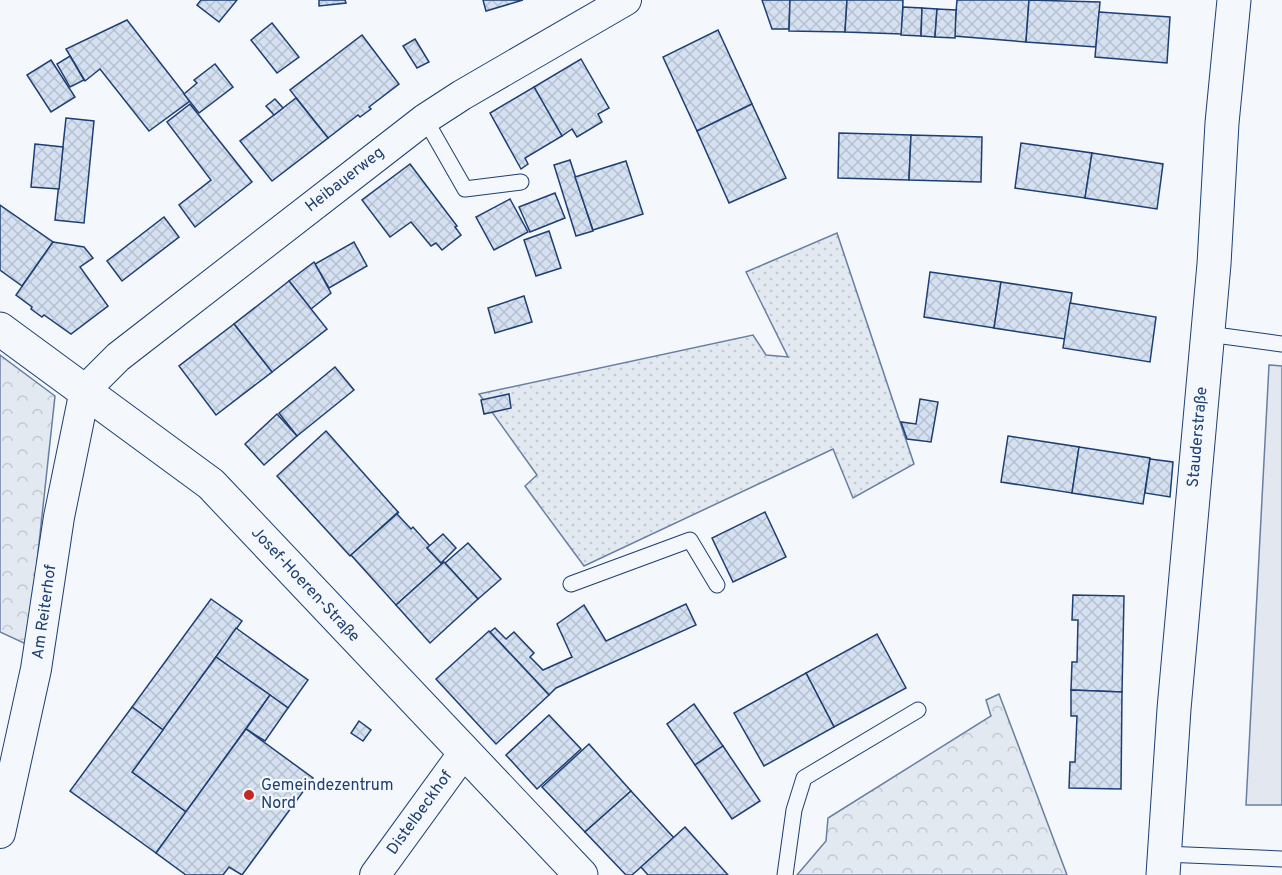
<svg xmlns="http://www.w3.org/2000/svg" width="1282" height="875" viewBox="0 0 1282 875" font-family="Overpass,sans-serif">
  <defs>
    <pattern id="grass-dots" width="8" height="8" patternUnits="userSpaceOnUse" patternTransform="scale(1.5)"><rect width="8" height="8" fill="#e3e9f0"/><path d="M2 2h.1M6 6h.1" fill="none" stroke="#c2c9d1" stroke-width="1.8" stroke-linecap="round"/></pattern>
    <pattern id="forest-crowns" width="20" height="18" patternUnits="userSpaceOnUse" patternTransform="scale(1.5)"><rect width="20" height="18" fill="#e3e9f0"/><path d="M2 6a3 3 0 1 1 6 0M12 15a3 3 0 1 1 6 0" fill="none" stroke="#c2c9d1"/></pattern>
    <pattern id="building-cross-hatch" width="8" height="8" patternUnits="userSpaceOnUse" patternTransform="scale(1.5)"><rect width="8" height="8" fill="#d5e0f0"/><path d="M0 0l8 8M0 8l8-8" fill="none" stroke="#b6c1d1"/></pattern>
  </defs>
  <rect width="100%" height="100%" fill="#f4f7fb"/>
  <path fill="url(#grass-dots)" stroke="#687fa3" stroke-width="1.5" d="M837 233 914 464 853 498 833 449 584 566 525 486 537 475 479 394 753 335 766 355 788 357 746 272Z"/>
  <g fill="url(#forest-crowns)" stroke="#687fa3" stroke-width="1.5">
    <path d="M0 355 55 396 28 645 0 632Z"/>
    <path d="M999 694 1067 875H797L826 841 828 818 991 716 986 700Z"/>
  </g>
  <path fill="#e3e8f0" stroke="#687fa3" stroke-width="1.5" d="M1269 365 1282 366V805H1246Z"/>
  <g fill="url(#building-cross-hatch)" stroke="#1d3f73" stroke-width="1.5">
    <path d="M201 0H237L219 22 197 5Z"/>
    <path d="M319 0H345L346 3 319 6Z"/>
    <path d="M483 0H523L486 11Z"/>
    <path d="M762 0H790L789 29H772Z"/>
    <path d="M790 0H847L845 32 789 31Z"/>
    <path d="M847 0H903L902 34 845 32Z"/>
    <path d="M957 0H1029L1026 42 954 36Z"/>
    <path d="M1029 0 1100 2 1096 47 1026 42Z"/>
    <path d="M903 7 922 8 921 36 901 35Z"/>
    <path d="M922 8 937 9 935 37 921 36Z"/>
    <path d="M937 9 956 10 955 38 935 37Z"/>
    <path d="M1099 12 1170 17 1167 63 1095 57Z"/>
    <path d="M127 20 190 101 149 131 100 69 85 81 66 49Z"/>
    <path d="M272 23 299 57 277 73 251 40Z"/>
    <path d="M718 30 752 104 697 131 663 57Z"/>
    <path d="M362 35 399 84 369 107 371 109 360 117 358 115 328 138 290 90Z"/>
    <path d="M415 39 429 62 417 68 403 46Z"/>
    <path d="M70 56 84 80 70 87 57 64Z"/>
    <path d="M581 59 609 108 598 114 602 122 577 137 572 129 562 136 534 87Z"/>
    <path d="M51 60 75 97 51 112 27 75Z"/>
    <path d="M215 64 233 87 199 113 184 94 197 83 194 80Z"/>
    <path d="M534 87 562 136 525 158 528 164 521 169 490 113Z"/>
    <path d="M296 98 328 138 272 181 240 141Z"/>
    <path d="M275 99 283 108 274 115 266 106Z"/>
    <path d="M190 104 252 182 195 227 179 205 211 180 167 122Z"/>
    <path d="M752 104 786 178 729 203 697 131Z"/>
    <path d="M66 118 94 121 84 223 55 220Z"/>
    <path d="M839 133 911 135 909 180 838 178Z"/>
    <path d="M911 135 982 137 981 182 909 180Z"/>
    <path d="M1021 143 1092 153 1085 198 1015 188Z"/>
    <path d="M35 144 63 147 59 189 31 187Z"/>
    <path d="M1092 153 1163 164 1157 209 1085 198Z"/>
    <path d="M570 160 593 231 576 236 554 165Z"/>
    <path d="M626 161 643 214 593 230 575 177Z"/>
    <path d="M410 164 457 226 455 227 461 235 442 250 436 243 431 246 411 222 390 237 362 200Z"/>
    <path d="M555 193 565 218 530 232 519 207Z"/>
    <path d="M510 199 528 232 494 250 476 217Z"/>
    <path d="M0 205 53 242 22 286 0 270Z"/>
    <path d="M164 217 179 237 122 281 107 261Z"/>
    <path d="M549 231 561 268 536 276 524 240Z"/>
    <path d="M53 242 84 247 93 258 80 267 108 306 71 334 44 315 42 317 35 312 31 309 32 307 16 295Z"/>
    <path d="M354 242 367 266 329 288 315 264Z"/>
    <path d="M314 262 331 293 311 309 289 281Z"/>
    <path d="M930 272 1001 282 994 328 924 317Z"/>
    <path d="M289 281 327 329 272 372 234 324Z"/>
    <path d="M1001 282 1072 293 1065 339 994 328Z"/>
    <path d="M524 296 532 322 495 333 488 308Z"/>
    <path d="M1070 303 1156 317 1150 362 1063 348Z"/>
    <path d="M234 324 272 372 216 415 179 366Z"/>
    <path d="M335 367 354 390 297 436 279 413Z"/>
    <path d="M509 394 511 408 484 414 481 400Z"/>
    <path d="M920 399 938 402 931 442 907 439 901 422 916 424Z"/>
    <path d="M277 414 297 436 264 465 245 444Z"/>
    <path d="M326 431 398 512 350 556 277 476Z"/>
    <path d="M1008 436 1079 447 1072 493 1001 482Z"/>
    <path d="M1079 447 1150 458 1143 504 1072 493Z"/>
    <path d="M1150 459 1173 462 1170 497 1145 493Z"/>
    <path d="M399 512 397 514 411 529 413 527 430 546 427 548 441 563 444 562 396 605 351 555Z"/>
    <path d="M765 512 786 557 733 582 712 538Z"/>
    <path d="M443 534 456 548 441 563 427 548Z"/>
    <path d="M468 543 501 579 478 599 445 563Z"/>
    <path d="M444 562 478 599 430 643 396 605Z"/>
    <path d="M1073 595 1124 596 1122 692 1071 690 1072 662H1077L1078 620H1072Z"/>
    <path d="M211 599 242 621 163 730 132 707Z"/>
    <path d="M686 604 696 625 556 688 549 695 490 632 495 628 506 639 514 632 534 653 530 657 543 670 572 657 557 624 584 605 606 641Z"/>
    <path d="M236 628 308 680 288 708 216 657Z"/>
    <path d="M489 631 549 695 496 744 436 679Z"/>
    <path d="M877 634 906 688 834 727 806 673Z"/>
    <path d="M216 657 270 695 186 812 132 772Z"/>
    <path d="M806 673 834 727 764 766 734 713Z"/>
    <path d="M1071 690 1122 692 1121 789 1069 788 1070 762H1075L1077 716H1071Z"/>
    <path d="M270 695 288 708 265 741 246 729Z"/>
    <path d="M694 704 723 746 695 765 667 724Z"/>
    <path d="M132 707 163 730 132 772 186 812 156 853 70 791Z"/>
    <path d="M549 715 581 749 537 789 506 755Z"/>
    <path d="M359 721 371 730 363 741 351 733Z"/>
    <path d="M246 729 313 778 242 875 229 867 223 875H186L156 853Z"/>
    <path d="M589 744 631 791 585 832 542 787Z"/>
    <path d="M723 746 760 801 732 819 695 765Z"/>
    <path d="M631 791 674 838 632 875H626L585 832Z"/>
    <path d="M685 827 728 875H648L641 867Z"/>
  </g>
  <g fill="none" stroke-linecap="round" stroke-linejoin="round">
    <defs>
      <g id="service">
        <path d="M425 119 465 189 521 182"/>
        <path d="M1208 334 1282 344"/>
        <path d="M571 584 690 540 717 585"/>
        <path d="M1164 854 1282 859"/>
        <path d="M785 875 794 810 804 778 918 710"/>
      </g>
      <g id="minor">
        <path d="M0 833 36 669 59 517 85 390 118 357 425 119 462 95 626 0"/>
        <path d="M375 875 465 751"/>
      </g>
      <path id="tertiary" d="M0 329 211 484 581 875"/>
      <path id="secondary" d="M1163 875 1174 709 1214 264 1222 123 1234 0"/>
    </defs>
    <use href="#service" stroke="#1d3f73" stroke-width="17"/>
    <use href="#minor" stroke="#1d3f73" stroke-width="32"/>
    <use href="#tertiary" stroke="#1d3f73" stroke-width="35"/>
    <use href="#secondary" stroke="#1d3f73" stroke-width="35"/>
    <use href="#service" stroke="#f4f7fb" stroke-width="15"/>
    <use href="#minor" stroke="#f4f7fb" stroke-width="30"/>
    <use href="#tertiary" stroke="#f4f7fb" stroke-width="33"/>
    <use href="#secondary" stroke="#f4f7fb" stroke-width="33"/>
  </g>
  <circle fill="#c62828" stroke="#f4f7fb" stroke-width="2" cx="249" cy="795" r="6"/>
  <g text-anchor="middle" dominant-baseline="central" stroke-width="4.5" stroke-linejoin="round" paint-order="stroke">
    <g font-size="16" fill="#1d3f73" stroke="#f4f7fb">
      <text transform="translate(345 180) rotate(-38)">Heibauerweg</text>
      <text transform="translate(1198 437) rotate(-85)">Stauderstraße</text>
      <text transform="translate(305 585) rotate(47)">Josef-Hoeren-Straße</text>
      <text transform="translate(45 612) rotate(-82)">Am Reiterhof</text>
      <text transform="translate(420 813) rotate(-54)">Distelbeckhof</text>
    </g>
    <g font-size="16" fill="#1d3f73" stroke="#f4f7fb" text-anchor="start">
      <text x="261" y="786">Gemeindezentrum<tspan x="261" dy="18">Nord</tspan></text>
    </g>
  </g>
</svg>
